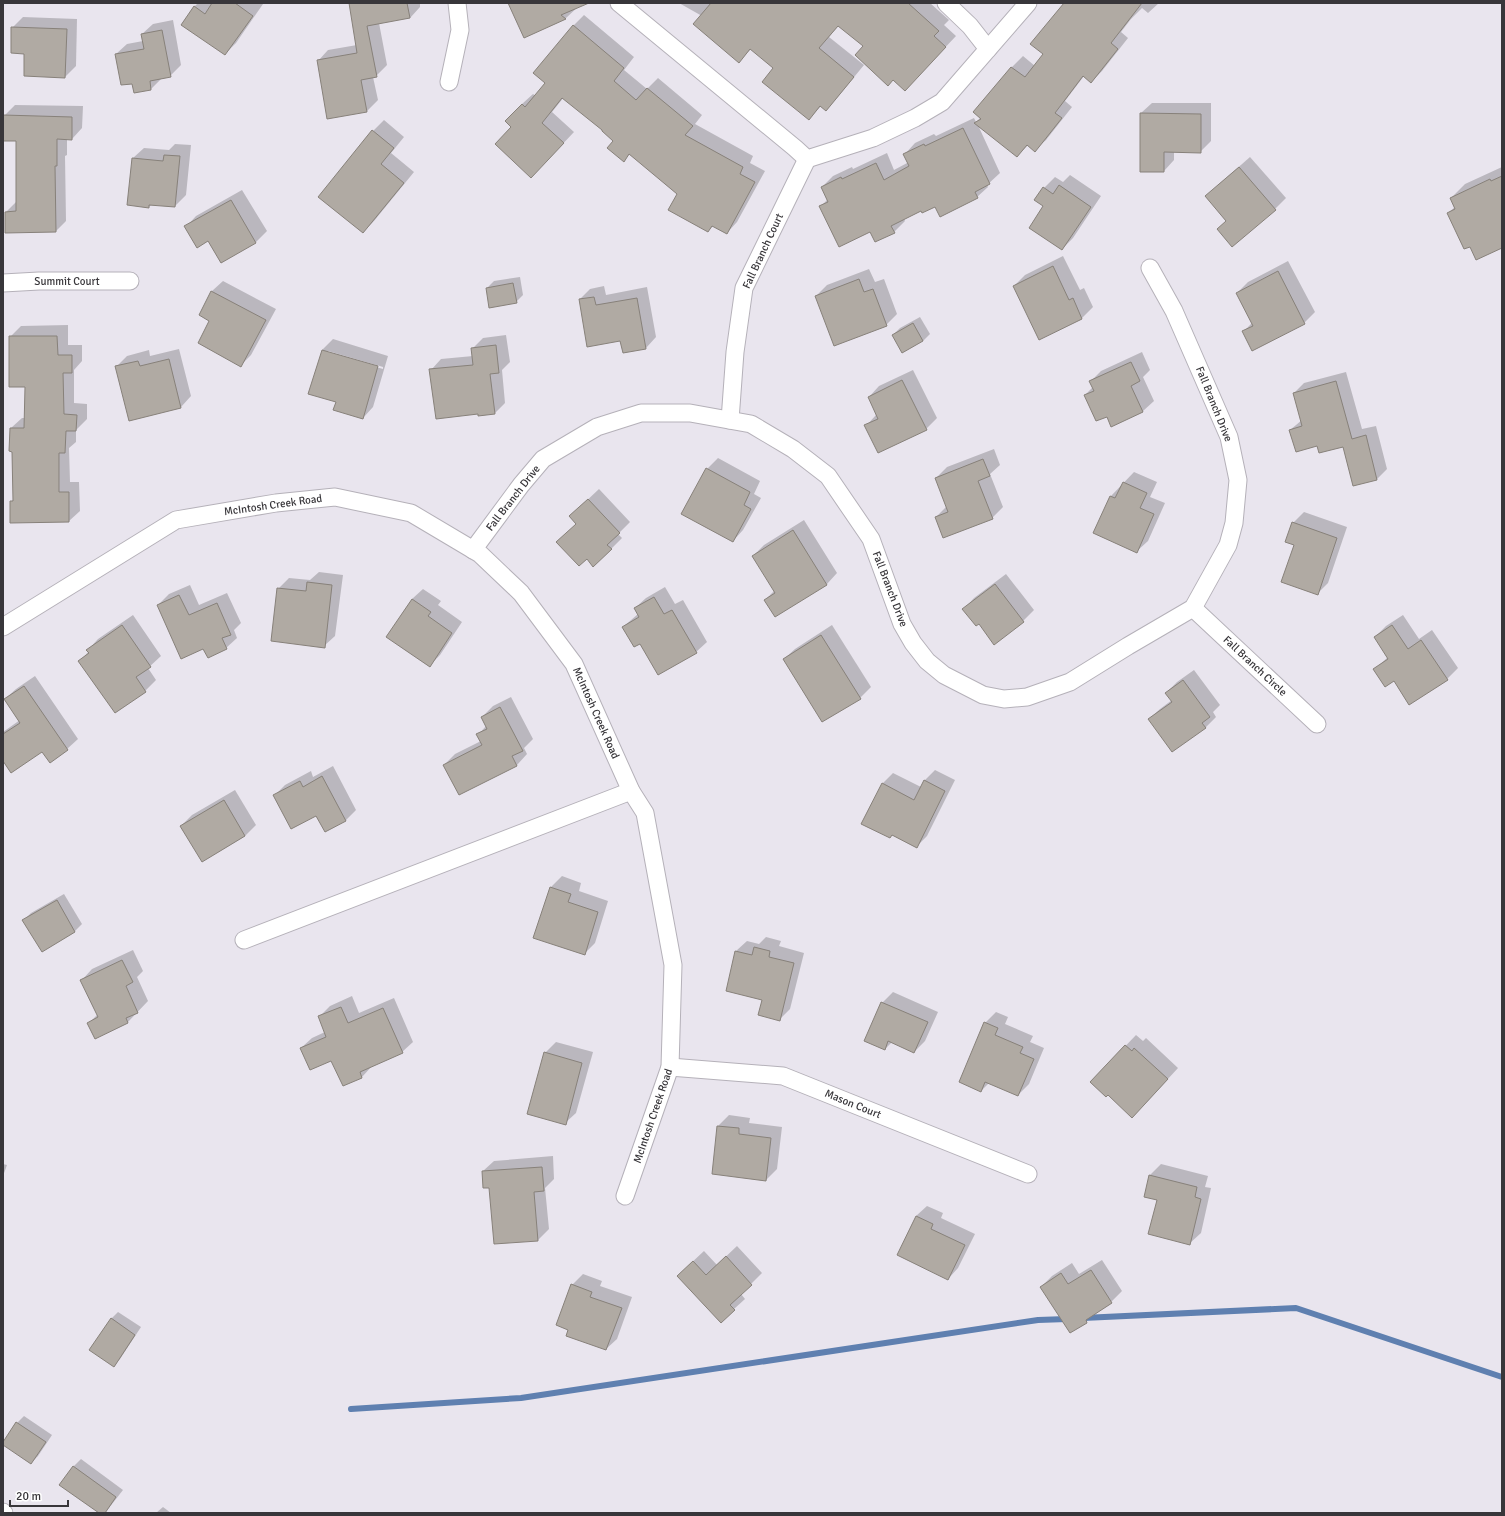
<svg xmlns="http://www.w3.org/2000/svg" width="1505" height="1516" viewBox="0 0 1505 1516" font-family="Signika,sans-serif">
  <rect width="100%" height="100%" fill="#e9e5ee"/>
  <g fill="#0003" fill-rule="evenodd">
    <path d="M198 3H261L263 4 236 43 225 54 194 7Z"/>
    <path d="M350 3H420V7L410 18 379 23 387 65 376 76 373 77 378 100 367 111 318 61 328 50 357 45Z"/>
    <path d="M510 3H582L565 19Z"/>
    <path d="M679 3H930L949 20 944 25 956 36 905 90 864 46 839 25 829 37 864 65 836 99 826 110 821 106 809 119 775 68 751 49 739 61 702 16Z"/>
    <path d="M1065 3H1159L1148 13 1142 8 1131 19 1121 32 1128 38 1102 71 1091 82 1084 76 1065 101 1072 107 1046 140 1035 150 1028 145 1017 156 977 123 1000 173 987 185 988 187 977 197 935 205 922 210 904 219 905 221 894 232 871 231 821 206 828 199 822 187 833 176 852 167 853 169 887 153 894 170 909 162 905 154 915 143 934 134 936 136 974 118 976 122 981 117 975 112 1012 67 1023 56 1035 66 1045 54Z"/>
    <path d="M584 15 634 57 624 70 647 89 658 78 702 115 695 124 753 156 750 163 765 171 737 222 727 233 713 226 708 231 679 194 630 154 624 160 615 141 604 130 564 97 552 112 574 132 542 166 512 126 522 104 533 94 536 96 547 83 573 26Z"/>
    <path d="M23 17 77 19 76 66 65 77 12 28Z"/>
    <path d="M173 20 181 65 170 76 162 78 151 89 133 82 116 54 127 44 143 41 142 34 153 24Z"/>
    <path d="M1152 103H1211V141L1200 152 1174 151V160L1164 171 1141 113Z"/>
    <path d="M15 105 83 106 82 128 72 139H67V155L65 156 66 221 56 231 6 232V212L17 201V140L4 116Z"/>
    <path d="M384 120 404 137 391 153 414 172 374 221 363 232 373 131Z"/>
    <path d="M175 144 191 145 186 195 175 206 152 204 149 207 133 158 144 148 169 150Z"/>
    <path d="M1250 157 1286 198 1275 209 1227 220 1217 186Z"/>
    <path d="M1502 167V247L1471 246 1448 213 1455 207 1451 198 1465 184Z"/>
    <path d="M1070 175 1101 196 1073 238 1062 249 1045 206 1044 188 1055 177 1063 182Z"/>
    <path d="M242 190 267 231 256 242 222 262 209 239 186 227 196 216Z"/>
    <path d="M1063 256 1080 290 1084 288 1093 307 1082 318 1039 338 1014 286 1025 275Z"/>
    <path d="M1288 261 1315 312 1304 323 1244 331 1252 323 1237 293 1248 282Z"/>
    <path d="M869 269 875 282 884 279 897 314 886 325 816 296 827 285Z"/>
    <path d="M520 277 523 295 516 302 487 288 494 281Z"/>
    <path d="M223 281 276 309 251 355 241 365 211 320 200 314 212 291Z"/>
    <path d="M604 286 606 295 647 287 656 337 646 348 621 340 580 299 590 289Z"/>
    <path d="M920 317 930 334 923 341 893 335 900 328Z"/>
    <path d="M68 325V345H82V361L74 370V403L87 404V419L76 430V442L69 448 70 482H79L80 511 69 521 11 502 14 499 11 428 22 418H25L26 386 10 337 21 326Z"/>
    <path d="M506 335 510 362 502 370 505 403 495 413H479L431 370 441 359 473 356 472 349 483 338Z"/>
    <path d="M333 339 388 356 373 407 363 418 337 402 322 350ZM328 351 383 367V369L328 353Z"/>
    <path d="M179 349 191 396 181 407 117 366 127 356 149 350 150 356Z"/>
    <path d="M1142 352 1150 370 1143 377 1154 401 1143 411 1112 426 1107 415 1085 395 1093 387 1091 381 1101 371Z"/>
    <path d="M913 370 937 418 926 429 866 426 876 415 869 397 879 386Z"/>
    <path d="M1346 372 1362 429 1376 426 1387 469 1377 479 1353 484 1343 445 1290 430 1302 420 1294 393 1304 383Z"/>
    <path d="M994 449 1000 465 990 474 1003 507 992 518 936 517 947 506 936 478 947 467Z"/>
    <path d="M718 458 760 481 754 494 761 498 743 530 733 541 682 513 707 469Z"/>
    <path d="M1134 472 1157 482 1150 497 1165 503 1148 541 1137 551 1111 496Z"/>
    <path d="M599 489 630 522 618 534 622 538 611 549 587 558 577 523 581 506Z"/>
    <path d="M1304 512 1347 527 1328 583 1317 594 1295 545 1293 523Z"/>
    <path d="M804 520 837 573 827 584 775 616 765 600 775 590 753 556 764 545Z"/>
    <path d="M319 572 343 575 335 636 324 646 278 589 289 578 310 580Z"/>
    <path d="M1006 574 1034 610 1023 621 995 643 979 623 964 609 974 598Z"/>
    <path d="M190 585 199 605 227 593 241 623 234 630 237 638 226 648 204 647 158 605 169 594Z"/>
    <path d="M665 587 675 604 683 600 707 642 696 652 640 643 623 627 638 614 635 608 646 598Z"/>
    <path d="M423 589 441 601 438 605 462 622 440 655 429 666 387 637 412 599Z"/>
    <path d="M133 615 161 656 148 668 156 680 145 691 115 712 80 661 89 651 88 650 98 639Z"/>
    <path d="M1403 615 1419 639 1432 630 1458 668 1447 679 1394 680 1375 669 1388 657 1375 637 1386 626Z"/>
    <path d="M832 625 871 687 860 698 784 659 795 649Z"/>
    <path d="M1194 670 1220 705 1213 712 1216 717 1205 728 1149 719 1160 709 1172 700 1166 693 1177 682Z"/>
    <path d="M35 676 78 739 67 749 43 751 3 759V732L20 720 5 699 16 689Z"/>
    <path d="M511 697 533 739 524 748 527 754 517 765 459 794 444 765 455 754 481 741 478 735 486 726 482 717 493 706Z"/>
    <path d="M333 766 356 810 345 821 317 814 275 795 285 785 311 771 313 777Z"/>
    <path d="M935 770 955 780 927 836 916 847 892 835 890 837 882 784 893 773 921 787 924 781Z"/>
    <path d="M235 790 256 825 245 836 202 861 181 826 192 815Z"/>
    <path d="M562 876 581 883 579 891 608 901 595 943 584 954 535 938 551 887Z"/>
    <path d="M64 894 82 924 75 931 42 951 24 920 31 913Z"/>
    <path d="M766 937 781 941 779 946 804 953 790 1009 779 1020 763 999 736 951 747 941 759 944Z"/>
    <path d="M133 950 143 971 137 977 148 1001 128 1022 89 1023 98 1014 82 980 92 969Z"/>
    <path d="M893 992 938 1012 925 1041 914 1052 892 1042 885 1049 882 1003Z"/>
    <path d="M352 996 359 1013 394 998 413 1042 402 1052 372 1066 362 1077 332 1059 301 1048 312 1038 325 1032 319 1017 330 1006Z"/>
    <path d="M996 1012 1008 1017 1005 1024 1033 1036 1030 1042 1044 1048 1029 1084 1018 1095 989 1083 981 1091 985 1023Z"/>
    <path d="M1136 1035 1143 1041 1146 1038 1178 1068 1143 1106 1108 1094 1091 1082Z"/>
    <path d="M556 1042 593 1052 576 1113 565 1123 545 1053Z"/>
    <path d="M729 1115 750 1118 749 1123 782 1127 777 1169 766 1180 713 1173 718 1126Z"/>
    <path d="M553 1156 554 1179 545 1188 549 1229 538 1240 495 1243 490 1186 483 1171 494 1161Z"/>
    <path d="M3 1164 7 1165 3 1176Z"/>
    <path d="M1161 1164 1208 1176 1205 1187 1211 1188 1201 1233 1190 1243 1158 1200 1145 1196 1150 1175Z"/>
    <path d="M927 1206 943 1213 941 1218 975 1234 958 1268 948 1279 916 1216Z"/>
    <path d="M737 1246 762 1273 741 1294 745 1299 734 1309 689 1265 704 1251 717 1265Z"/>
    <path d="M1102 1260 1122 1291 1111 1302 1096 1312 1086 1322 1041 1287 1052 1276 1072 1263 1079 1274Z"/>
    <path d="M583 1274 602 1281 600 1286 632 1297 617 1339 606 1349 569 1329 572 1285Z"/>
    <path d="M118 1312 141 1327 120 1359 113 1366 111 1319Z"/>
    <path d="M24 1416 52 1435 38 1456 31 1463 3 1443 17 1423Z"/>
    <path d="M81 1459 123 1490 105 1513H100L61 1485 74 1466Z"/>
    <path d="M163 1507 171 1513H156Z"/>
  </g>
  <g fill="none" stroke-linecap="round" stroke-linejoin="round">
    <g stroke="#5f80b0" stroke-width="6">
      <path d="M1083 1318 1296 1308 1502 1377"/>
      <path d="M351 1409 521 1398 1038 1320 1067 1319"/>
    </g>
  </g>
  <g fill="#b0aaa3" stroke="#87817a">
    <path d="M212 3H235L253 16 225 55 181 25 194 6 205 14Z"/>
    <path d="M349 3H407L410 18 367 26 377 77 361 80 367 112 327 119 317 60 357 53Z"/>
    <path d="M508 3H589L561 15 566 19 524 38Z"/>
    <path d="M711 3H908L939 31 934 36 946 47 905 91 893 80 888 86 855 55 863 46 838 26 819 48 854 77 826 111 820 106 809 120 762 82 773 68 750 49 739 63 693 24Z"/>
    <path d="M1064 3H1142L1111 43 1118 49 1091 83 1083 76 1055 113 1062 118 1035 152 1027 145 1017 157 974 123 981 119 973 112 1011 67 1025 77 1043 54 1030 44Z"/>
    <path d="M573 25 624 68 614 81 636 100 647 88 693 126 685 135 743 167 740 174 755 182 727 234 712 226 708 232 668 210 677 194 629 154 624 162 607 148 613 141 602 131V130L562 98 542 123 564 143 531 178 495 144 511 127 505 121 522 104 525 107 545 83 533 73Z"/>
    <path d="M11 27 67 29 65 78 24 76V54L11 53Z"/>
    <path d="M162 30 171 77 150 81 151 90 134 93 132 84 121 85 115 54 144 49 141 34Z"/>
    <path d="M1140 113 1201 114V153L1164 152V172H1140Z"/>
    <path d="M3 115 72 117V140L57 139V166H55L56 232 5 233V212L16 211V141H3Z"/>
    <path d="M963 128 990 184 975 192 978 198 940 217 935 207 922 213 921 211 891 226 895 233 875 242 870 232 839 247 819 206 828 202 821 187 841 177 842 179 876 163 884 180 909 166 903 154 924 144 925 146Z"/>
    <path d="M372 130 394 148 381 164 404 183 363 233 318 197Z"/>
    <path d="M164 155 180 156 175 207 149 205V208L127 205 132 158 163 161Z"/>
    <path d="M1239 167 1276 210 1232 247 1217 229 1226 221 1205 196Z"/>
    <path d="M1502 176V248L1476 260 1470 247 1464 249 1447 213 1455 209 1450 198 1490 179 1491 181Z"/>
    <path d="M1059 185 1091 207 1062 250 1029 228 1043 206 1034 200 1043 187 1053 194Z"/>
    <path d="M231 200 256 243 221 263 208 241 197 248 184 226Z"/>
    <path d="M1053 266 1069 300 1073 298 1082 319 1039 340 1013 286Z"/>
    <path d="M1278 271 1305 324 1252 351 1242 331 1253 326 1236 293Z"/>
    <path d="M859 279 864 292 873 289 887 326 834 346 815 296Z"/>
    <path d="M513 283 517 303 489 308 486 288Z"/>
    <path d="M211 291 266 320 241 367 198 343 209 321 199 315Z"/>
    <path d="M594 297 596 305 637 298 646 349 623 353 620 341 587 347 579 299Z"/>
    <path d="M913 323 923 341 902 353 892 335Z"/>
    <path d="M9 336H57L58 355H72V373H63L64 414 77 415 76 431H66L65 453H59V492H69V522L10 523V501H13L12 452 9 451 10 428H24L25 387H9Z"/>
    <path d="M496 345 499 373 490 374 495 414 478 416V414L436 419 429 369 473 365 471 348Z"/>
    <path d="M322 350 378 366 363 419 333 410 336 402 308 394Z"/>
    <path d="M169 359 181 408 129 421 115 366 138 361 140 366Z"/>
    <path d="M1131 362 1140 381 1131 386 1143 412 1111 427 1107 417 1096 421 1084 395 1094 391 1089 381Z"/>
    <path d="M902 380 927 430 878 453 864 425 878 419 868 397Z"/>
    <path d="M1336 381 1352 439 1366 435 1377 480 1353 486 1343 447 1319 453 1317 446 1296 452 1289 430 1302 426 1293 393Z"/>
    <path d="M983 459 990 476 978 481 993 519 943 538 935 517 948 512 935 478Z"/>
    <path d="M706 468 750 492 744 505 751 509 733 542 681 514Z"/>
    <path d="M1123 482 1147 493 1140 508 1154 514 1137 553 1093 533 1110 496 1115 498Z"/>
    <path d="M588 499 620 533 607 545 612 549 593 567 587 559 579 566 556 542 576 524 569 516Z"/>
    <path d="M1292 522 1337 538 1318 595 1281 582 1294 545 1285 542Z"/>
    <path d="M793 530 827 585 775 617 764 600 775 593 752 556Z"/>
    <path d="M307 582 332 585 325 648 271 641 277 588 306 591Z"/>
    <path d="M995 584 1024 622 994 645 979 624 976 626 962 609Z"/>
    <path d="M179 595 189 615 217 603 231 635 222 638 227 649 208 658 203 649 181 659 157 605Z"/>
    <path d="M654 597 664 614 672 610 697 653 658 675 640 644 634 647 622 627 639 617 634 608Z"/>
    <path d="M412 599 431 612 428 616 452 633 430 667 386 637Z"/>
    <path d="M122 625 151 667 136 677 146 692 115 713 78 661 89 653 86 650Z"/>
    <path d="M1392 625 1408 649 1421 640 1448 680 1409 705 1394 681 1385 687 1373 669 1388 659 1374 637Z"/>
    <path d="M821 635 861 699 822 722 783 659Z"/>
    <path d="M1183 680 1210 717 1202 723 1206 728 1172 752 1148 719 1172 702 1165 693Z"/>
    <path d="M24 686 68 750 50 763 42 752 11 773 3 761V734L20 723 4 699Z"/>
    <path d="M500 707 523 751 512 756 517 766 459 795 443 765 482 745 476 734 487 729 481 717Z"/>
    <path d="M322 776 346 821 325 832 316 816 291 829 273 795 300 781 303 787Z"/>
    <path d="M924 780 945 791 917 848 892 835 890 838 861 824 882 783 914 800Z"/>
    <path d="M224 800 245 836 202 862 180 826Z"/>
    <path d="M550 887 571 894 568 902 598 912 585 955 533 938Z"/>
    <path d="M57 900 75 932 42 952 22 920Z"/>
    <path d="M754 947 770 951 769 957 794 963 780 1021 758 1015 762 1000 726 991 735 951 752 955Z"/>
    <path d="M122 960 133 982 126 986 138 1013 126 1018 128 1023 95 1039 87 1023 98 1017 80 980Z"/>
    <path d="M881 1002 928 1022 914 1053 888 1041 885 1050 864 1041Z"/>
    <path d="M341 1007 348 1023 383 1008 403 1053 360 1072 362 1078 343 1086 331 1061 310 1070 300 1048 326 1037 318 1016Z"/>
    <path d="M984 1022 998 1028 995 1035 1023 1047 1020 1053 1034 1059 1018 1096 985 1082 981 1092 959 1082Z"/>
    <path d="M1125 1045 1132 1051 1134 1048 1168 1079 1132 1118 1108 1095 1106 1097 1090 1082Z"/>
    <path d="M544 1052 582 1063 566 1125 527 1114Z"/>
    <path d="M717 1126 739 1128V1134L771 1138 766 1181 712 1174Z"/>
    <path d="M542 1167 544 1191 534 1192 538 1241 494 1244 489 1188H483L482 1171Z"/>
    <path d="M1149 1175 1197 1187 1195 1197 1201 1199 1190 1245 1148 1234 1157 1200 1144 1197Z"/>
    <path d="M916 1216 933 1224 931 1229 965 1245 948 1280 897 1255Z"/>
    <path d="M726 1256 752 1285 730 1305 735 1310 721 1323 677 1276 693 1261 706 1275Z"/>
    <path d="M1091 1270 1112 1303 1086 1320 1087 1323 1070 1333 1040 1287 1061 1273 1068 1284Z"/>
    <path d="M571 1284 592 1292 590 1297 622 1308 606 1350 566 1336 568 1330 556 1325Z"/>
    <path d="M111 1318 135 1335 114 1367 89 1350Z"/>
    <path d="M16 1422 46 1442 31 1464 3 1445V1442Z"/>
    <path d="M73 1466 116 1497 105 1513H99L59 1485Z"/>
  </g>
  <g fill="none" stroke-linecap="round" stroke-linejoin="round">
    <defs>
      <g id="minor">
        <path d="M619 3 795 148 807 159 873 138 915 118 942 102 1028 3"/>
        <path d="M946 3 970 26 988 49"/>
        <path d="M449 82 460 30 457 3"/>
        <path d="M3 283 39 281H130"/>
        <path d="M730 420 735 352 744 288 807 159"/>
        <path d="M473 550 521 485 543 459 597 427 641 413H690L751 424 793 449 828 476 871 539 902 624 913 643 927 661 944 675 983 695 1004 699 1027 697 1070 682 1128 646 1193 608 1228 545 1234 523 1238 480 1229 437 1174 311 1150 268"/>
        <path d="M1193 608 1317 724"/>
        <path d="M3 627 176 520 276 503 335 497 411 513 480 554 521 593 574 664 631 791 645 813 673 965 670 1067 625 1196"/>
        <path d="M244 940 631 791"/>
        <path d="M670 1067 783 1076 1028 1174"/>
        <path d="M3 1512 4 1513"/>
      </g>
    </defs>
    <use href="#minor" stroke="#b5b1b9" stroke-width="19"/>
    <use href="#minor" stroke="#fff" stroke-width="17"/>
  </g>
  <g text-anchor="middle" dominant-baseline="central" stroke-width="3.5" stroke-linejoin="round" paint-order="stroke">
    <g font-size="11" fill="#38363a" stroke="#fff">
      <text transform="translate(763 251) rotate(-65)">Fall Branch Court</text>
      <text x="67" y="281">Summit Court</text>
      <text transform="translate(1214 404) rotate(68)">Fall Branch Drive</text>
      <text transform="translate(513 498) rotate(-52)">Fall Branch Drive</text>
      <text transform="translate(273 505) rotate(-8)">McIntosh Creek Road</text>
      <text transform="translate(890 589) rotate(69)">Fall Branch Drive</text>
      <text transform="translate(1255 666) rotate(43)">Fall Branch Circle</text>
      <text transform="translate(596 713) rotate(66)">McIntosh Creek Road</text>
      <text transform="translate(853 1104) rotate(22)">Mason Court</text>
      <text transform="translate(653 1116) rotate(-71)">McIntosh Creek Road</text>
    </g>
  </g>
  <rect width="1505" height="1516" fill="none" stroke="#38363a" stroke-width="8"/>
  <path d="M10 1500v6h58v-6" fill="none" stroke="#38363a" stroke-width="2"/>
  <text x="16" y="1500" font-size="12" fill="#38363a" stroke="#ffffff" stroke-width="3" paint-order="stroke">20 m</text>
</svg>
